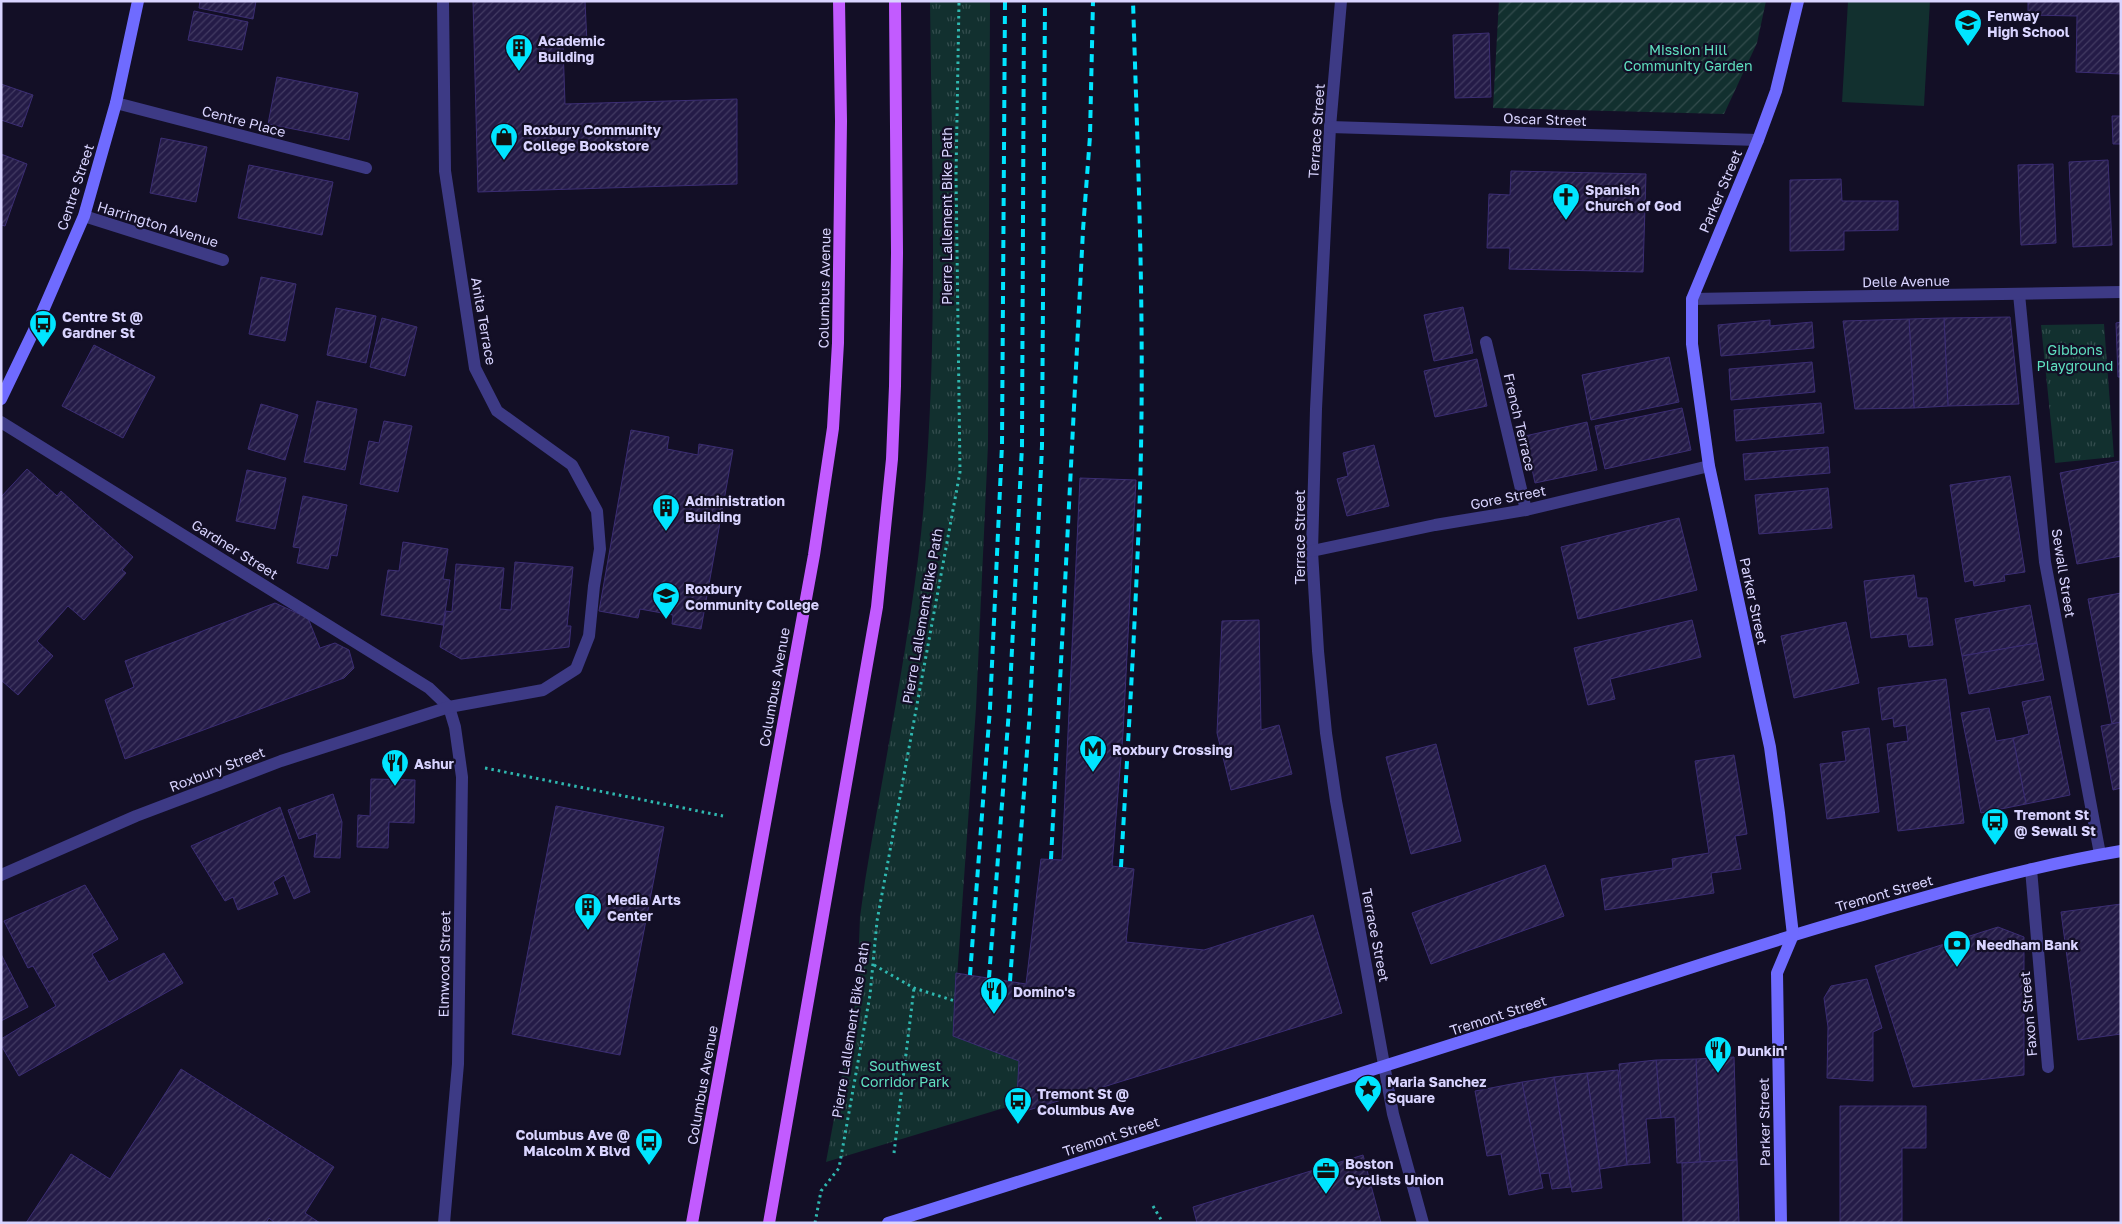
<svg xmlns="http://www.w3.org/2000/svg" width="2122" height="1224" viewBox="0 0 2122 1224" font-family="'Golos Text',sans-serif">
  <defs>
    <pattern id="grass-tufts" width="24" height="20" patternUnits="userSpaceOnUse" patternTransform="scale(1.25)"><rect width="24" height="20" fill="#12302f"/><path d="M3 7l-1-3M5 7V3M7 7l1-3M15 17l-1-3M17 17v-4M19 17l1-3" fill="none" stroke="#344d4e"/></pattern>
    <pattern id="garden-furrows" width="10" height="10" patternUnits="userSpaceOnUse" patternTransform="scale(1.25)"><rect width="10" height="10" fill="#12302f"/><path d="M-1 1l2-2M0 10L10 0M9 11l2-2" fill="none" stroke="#344d4e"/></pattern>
    <pattern id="building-hatch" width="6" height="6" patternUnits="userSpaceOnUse" patternTransform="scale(1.25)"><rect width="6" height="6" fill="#241b47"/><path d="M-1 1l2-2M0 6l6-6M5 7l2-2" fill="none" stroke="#433b63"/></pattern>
  </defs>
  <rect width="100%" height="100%" fill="#130f26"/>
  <g fill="url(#grass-tufts)">
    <path d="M930 1H990L988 445 976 708 953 1035 1019 1061 1017 1104 826 1162 857 994 860 917 865 881C884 765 908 650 921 534 939 359 932 177 930 1Z"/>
    <path d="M2104 324 2114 457 2055 463 2041 325Z"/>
  </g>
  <path fill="url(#garden-furrows)" d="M1499 1H1766L1757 43 1724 114 1493 108Z"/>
  <path fill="#12302f" d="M1848 1H1930L1924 106 1842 102Z"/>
  <g fill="url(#building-hatch)" stroke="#3b2d73">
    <path d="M200 1H256L253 19 199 8Z"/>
    <path d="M473 1H585L587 44 563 45 565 104 737 99V184L478 192Z"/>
    <path d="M2028 1H2121V74L2076 72 2077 16 2028 15Z"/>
    <path d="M194 11 248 22 242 50 188 40Z"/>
    <path d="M1489 33 1491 97 1455 98 1453 35Z"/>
    <path d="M277 77 358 93 349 140 268 124Z"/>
    <path d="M1 84 33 95 22 127 1 120Z"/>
    <path d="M2112 116H2121V144H2113Z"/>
    <path d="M161 138 207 147 196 202 150 193Z"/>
    <path d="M1 154 27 164 5 226 1 225Z"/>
    <path d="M2108 160 2112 245 2073 247 2069 162Z"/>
    <path d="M2053 164 2056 243 2021 245 2018 165Z"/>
    <path d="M249 165 333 182 322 235 238 218Z"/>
    <path d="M1511 171 1646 174 1643 272 1509 269 1510 248H1487L1489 194 1510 195Z"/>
    <path d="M1841 179 1842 201H1898V230L1844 231V250L1790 251V180Z"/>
    <path d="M261 277 296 284 285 341 249 334Z"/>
    <path d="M1463 307 1473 353 1434 361 1424 315Z"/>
    <path d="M336 308 376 316 366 363 327 355Z"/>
    <path d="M2010 317 2019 404 1948 406 1944 318Z"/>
    <path d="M382 318 417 327 405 376 370 367Z"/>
    <path d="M1944 318 1948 406 1914 408 1909 319Z"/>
    <path d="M1909 319 1914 408 1855 409 1843 321Z"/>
    <path d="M1770 320V326L1812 322 1814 348 1721 356 1718 325Z"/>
    <path d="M2121 322V377H2118L2116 323Z"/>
    <path d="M94 345 155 377 123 438 62 406Z"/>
    <path d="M1669 357 1679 402 1591 420 1582 375Z"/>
    <path d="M1477 359 1487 406 1435 417 1424 371Z"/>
    <path d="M1812 362 1815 392 1731 400 1729 369Z"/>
    <path d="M317 401 357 409 345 470 304 462Z"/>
    <path d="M1821 403 1824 433 1736 441 1734 410Z"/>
    <path d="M261 404 298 415 285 460 248 449Z"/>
    <path d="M1682 408 1691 450 1605 469 1595 426Z"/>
    <path d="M384 421 412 426 398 492 360 484 369 441 379 443Z"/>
    <path d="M1587 422 1597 470 1535 483 1525 436Z"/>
    <path d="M631 430 669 437 667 449 698 455 699 444 733 450 701 629 672 624 673 615 640 609 638 618 599 611Z"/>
    <path d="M1374 445 1389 506 1347 516 1337 479 1348 476 1343 453Z"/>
    <path d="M1828 447 1830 473 1745 480 1743 454Z"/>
    <path d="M2120 461 2121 556 2077 564 2060 473Z"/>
    <path d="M27 469 57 496 61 491 133 557 122 570 126 573 84 620 68 606 37 641 53 656 18 695 1 680V497Z"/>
    <path d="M247 470 286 478 275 529 236 521Z"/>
    <path d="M2010 476 2025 572 2004 575 2005 581 1974 586 1973 580 1965 582 1950 485Z"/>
    <path d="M1080 478 1136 480 1123 733 1112 866 1134 869 1126 942 1204 950 1313 915 1342 1013 1016 1114 1019 1061 953 1036 956 973 1026 984 1041 859 1062 860Z"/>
    <path d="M1828 488 1832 528 1759 534 1755 495Z"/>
    <path d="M303 496 347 505 337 556 331 555 328 569 297 563 300 548 293 547Z"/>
    <path d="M1679 518 1697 590 1578 619 1561 547Z"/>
    <path d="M403 542 448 549 443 579 450 580 443 625 381 615 388 570 399 571Z"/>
    <path d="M515 562 573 567 567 626H571L569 647 461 659 440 647 446 611 452 612 456 564 504 568 500 609 511 610Z"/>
    <path d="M1914 575 1917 598H1927L1933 645 1909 647 1907 634 1871 638 1864 581Z"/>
    <path d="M2121 593V722L2112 724 2088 599Z"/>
    <path d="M275 603 308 618 320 648 335 643 349 650 354 668 344 678 125 759 105 700 134 687 125 661Z"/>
    <path d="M2030 605 2037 643 1962 656 1955 619Z"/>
    <path d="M1259 620 1261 730 1279 725 1292 774 1231 790 1217 733 1222 621Z"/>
    <path d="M1692 620 1701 657 1610 679 1615 699 1588 705 1574 648Z"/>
    <path d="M1846 622 1859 683 1794 698 1781 636Z"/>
    <path d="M2037 643 2044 680 1969 694 1962 656Z"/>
    <path d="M1946 679 1964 823 1898 831 1887 744 1908 741 1906 725 1894 727 1893 718 1882 720 1878 688Z"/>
    <path d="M2050 696 2070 795 2026 804 2013 738 2029 734 2022 702Z"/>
    <path d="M1989 708 1996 741 2013 738 2026 804 1981 813 1961 713Z"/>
    <path d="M2121 722V788L2113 790 2101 726Z"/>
    <path d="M1869 728 1879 812 1827 819 1820 764 1846 761 1842 732Z"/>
    <path d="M1436 744 1461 841 1411 854 1386 757Z"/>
    <path d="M1734 755 1747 834 1735 836 1741 869 1711 873 1714 893 1605 910 1601 879 1673 868 1672 859 1709 853 1695 761Z"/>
    <path d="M371 779 415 780 414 823 389 822 388 848 357 847 358 815 370 816Z"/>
    <path d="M333 794 342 822 340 858 314 857 317 833 299 839 288 810Z"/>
    <path d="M556 806 664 827 620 1055 512 1034Z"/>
    <path d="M280 807 310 892 294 899 284 875 273 882 278 894 238 910 233 897 225 901 191 846Z"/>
    <path d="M1545 865 1564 916 1431 964 1412 913Z"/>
    <path d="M85 885 118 939 92 954 109 982 164 953 183 983 19 1076 1 1045V1039L56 1006 33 966 28 968 4 921Z"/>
    <path d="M2121 904V1034L2078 1040 2061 912Z"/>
    <path d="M1998 927 2024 937V1075L1913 1087 1875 966Z"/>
    <path d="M1 954 28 1007 1 1021Z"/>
    <path d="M1867 979 1882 1028 1873 1032V1081L1827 1078 1828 1027 1824 998 1831 986Z"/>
    <path d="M1734 1057 1737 1160 1700 1162 1696 1059Z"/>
    <path d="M1696 1059 1700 1162 1677 1163 1675 1117 1661 1118 1656 1060Z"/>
    <path d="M1656 1060 1661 1118 1646 1119 1650 1163 1627 1165 1619 1064Z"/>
    <path d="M181 1069 334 1167 305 1213 320 1223H275L269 1218 266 1223H26L71 1154 110 1179Z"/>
    <path d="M1618 1070 1627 1165 1600 1169 1587 1073Z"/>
    <path d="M1587 1073 1602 1188 1572 1192 1554 1077Z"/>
    <path d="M1554 1077 1571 1187 1552 1189 1549 1173 1540 1174 1522 1082Z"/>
    <path d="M1522 1082 1543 1188 1509 1195 1501 1154 1487 1156 1475 1091Z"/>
    <path d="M1840 1106H1926V1148H1902V1223H1840Z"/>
    <path d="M1363 1155 1381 1223H1197L1193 1207Z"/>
    <path d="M1737 1160 1739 1223H1683L1682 1163Z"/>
  </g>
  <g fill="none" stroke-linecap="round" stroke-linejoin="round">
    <g stroke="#2fb8b0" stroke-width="3" stroke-dasharray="2.5 4" stroke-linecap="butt">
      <path d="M485 768 723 816"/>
      <path d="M874 965 914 988 955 1001"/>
      <path d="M894 1153 914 988"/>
      <path d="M1153 1206 1163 1223"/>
      <path d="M815 1223 821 1191 839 1168 870 995 877 921 960 472 956 176 959 1"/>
    </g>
    <g stroke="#3d3a85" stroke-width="12">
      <path d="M1341 1 1330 127 1316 409 1312 551 1318 651 1326 733 1336 801 1393 1114 1423 1223"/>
      <path d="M116 103 366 168"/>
      <path d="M1330 127 1758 140"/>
      <path d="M84 216 223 260"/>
      <path d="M2019 294 2045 562 2100 854"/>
      <path d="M1692 299 2121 292"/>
      <path d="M1486 342 1526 510"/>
      <path d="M1 422 429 688 449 707 455 727 462 777 458 1064 444 1223"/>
      <path d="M1312 551 1435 525 1526 510 1709 466"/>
      <path d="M2031 869 2048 1067"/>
      <path d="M1 875 136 816 281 761 449 707 543 690 576 669 589 636 594 586 600 549 597 511 572 465 497 411 475 368 445 171 443 1"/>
    </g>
    <g stroke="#6f6bff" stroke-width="12">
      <path d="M1 399 38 322 84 216 116 103 138 1"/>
      <path d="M888 1223C1112 1151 1337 1082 1561 1010 1653 980 1745 949 1838 922 1932 895 2025 867 2121 851"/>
      <path d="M1781 1223 1777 973 1793 935 1779 813 1770 747 1709 466 1692 344V299L1758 140 1776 91 1798 1"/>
    </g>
    <g stroke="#c25bff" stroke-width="12">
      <path d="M692 1223 814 555 833 428 838 343 841 121 839 1"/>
      <path d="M769 1223 877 607 892 459 895 386 897 253 895 1"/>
    </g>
    <g stroke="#00e5ff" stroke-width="4" stroke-dasharray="8 6" stroke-linecap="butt">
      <path d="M1051 859 1083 230 1090 136 1093 1"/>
      <path d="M1121 867C1128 741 1136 615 1140 489 1145 327 1138 163 1133 1"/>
      <path d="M970 975 990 708 1002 445 1005 1"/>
      <path d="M989 978 1009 710 1022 446 1024 1"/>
      <path d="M1010 981 1030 711 1042 446 1045 1"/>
    </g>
  </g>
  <defs>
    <symbol id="school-pin" viewBox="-11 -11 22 30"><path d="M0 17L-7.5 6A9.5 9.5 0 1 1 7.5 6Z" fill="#00e5ff" stroke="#130f26"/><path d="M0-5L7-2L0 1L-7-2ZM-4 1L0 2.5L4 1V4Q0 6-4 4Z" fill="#111"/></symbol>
    <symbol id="building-pin" viewBox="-11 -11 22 30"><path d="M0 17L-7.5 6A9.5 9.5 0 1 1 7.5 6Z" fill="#00e5ff" stroke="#130f26"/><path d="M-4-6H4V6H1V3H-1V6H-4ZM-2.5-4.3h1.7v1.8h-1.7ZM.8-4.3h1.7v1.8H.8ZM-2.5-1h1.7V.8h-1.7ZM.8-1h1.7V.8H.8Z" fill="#111"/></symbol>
    <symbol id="shop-pin" viewBox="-11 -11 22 30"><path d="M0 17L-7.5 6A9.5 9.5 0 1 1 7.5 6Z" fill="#00e5ff" stroke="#130f26"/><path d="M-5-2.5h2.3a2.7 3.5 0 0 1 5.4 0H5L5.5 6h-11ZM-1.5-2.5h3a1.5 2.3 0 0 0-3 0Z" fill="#111"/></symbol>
    <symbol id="church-pin" viewBox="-11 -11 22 30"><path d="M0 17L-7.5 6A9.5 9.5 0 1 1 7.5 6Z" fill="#00e5ff" stroke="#130f26"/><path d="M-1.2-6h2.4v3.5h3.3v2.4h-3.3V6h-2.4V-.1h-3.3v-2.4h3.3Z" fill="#111"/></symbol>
    <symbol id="bus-pin" viewBox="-11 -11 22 30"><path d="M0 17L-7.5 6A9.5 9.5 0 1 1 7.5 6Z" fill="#00e5ff" stroke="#130f26"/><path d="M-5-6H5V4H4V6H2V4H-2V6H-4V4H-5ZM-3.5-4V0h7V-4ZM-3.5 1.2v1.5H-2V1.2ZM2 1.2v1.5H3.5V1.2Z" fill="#111"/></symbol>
    <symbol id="university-pin" viewBox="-11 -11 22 30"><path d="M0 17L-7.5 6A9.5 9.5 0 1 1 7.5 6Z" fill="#00e5ff" stroke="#130f26"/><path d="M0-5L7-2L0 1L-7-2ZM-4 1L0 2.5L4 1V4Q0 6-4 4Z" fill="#111"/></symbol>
    <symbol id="metro-pin" viewBox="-11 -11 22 30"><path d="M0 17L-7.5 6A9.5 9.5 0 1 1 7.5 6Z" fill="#00e5ff" stroke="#130f26"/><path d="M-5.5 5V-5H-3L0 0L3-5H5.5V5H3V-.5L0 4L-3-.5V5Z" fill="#111"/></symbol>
    <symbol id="restaurant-pin" viewBox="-11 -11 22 30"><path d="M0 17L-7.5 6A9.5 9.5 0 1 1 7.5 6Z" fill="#00e5ff" stroke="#130f26"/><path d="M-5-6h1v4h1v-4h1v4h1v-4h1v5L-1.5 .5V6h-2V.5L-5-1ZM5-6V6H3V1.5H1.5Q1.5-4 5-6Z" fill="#111"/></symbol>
    <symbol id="bank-pin" viewBox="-11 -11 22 30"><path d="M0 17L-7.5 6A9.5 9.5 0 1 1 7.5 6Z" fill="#00e5ff" stroke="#130f26"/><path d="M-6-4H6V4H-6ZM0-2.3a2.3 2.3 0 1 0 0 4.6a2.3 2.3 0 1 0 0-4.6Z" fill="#111"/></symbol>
    <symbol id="sight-pin" viewBox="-11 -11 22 30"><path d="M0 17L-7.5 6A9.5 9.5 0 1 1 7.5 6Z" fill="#00e5ff" stroke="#130f26"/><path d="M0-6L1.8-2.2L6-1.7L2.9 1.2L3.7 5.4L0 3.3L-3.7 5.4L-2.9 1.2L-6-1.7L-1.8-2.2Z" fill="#111"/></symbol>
    <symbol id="office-pin" viewBox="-11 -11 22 30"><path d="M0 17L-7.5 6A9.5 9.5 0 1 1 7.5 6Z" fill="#00e5ff" stroke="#130f26"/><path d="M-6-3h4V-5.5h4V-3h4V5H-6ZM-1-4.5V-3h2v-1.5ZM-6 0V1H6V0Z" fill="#111"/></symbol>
  </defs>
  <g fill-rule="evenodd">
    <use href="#school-pin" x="1952" y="7" width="32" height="43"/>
    <use href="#building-pin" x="503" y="32" width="32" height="43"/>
    <use href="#shop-pin" x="488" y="121" width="32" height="43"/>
    <use href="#church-pin" x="1550" y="181" width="32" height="43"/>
    <use href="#bus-pin" x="27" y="308" width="32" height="43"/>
    <use href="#building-pin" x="650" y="492" width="32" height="43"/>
    <use href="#university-pin" x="650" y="580" width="32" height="43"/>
    <use href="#metro-pin" x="1077" y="733" width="32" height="43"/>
    <use href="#restaurant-pin" x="379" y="747" width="32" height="43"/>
    <use href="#bus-pin" x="1979" y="806" width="32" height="43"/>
    <use href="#building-pin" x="572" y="891" width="32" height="43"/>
    <use href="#bank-pin" x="1941" y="928" width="32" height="43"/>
    <use href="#restaurant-pin" x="978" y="975" width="32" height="43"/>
    <use href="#restaurant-pin" x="1702" y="1034" width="32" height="43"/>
    <use href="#sight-pin" x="1352" y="1073" width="32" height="43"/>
    <use href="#bus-pin" x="1002" y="1085" width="32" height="43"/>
    <use href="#bus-pin" x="633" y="1126" width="32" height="43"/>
    <use href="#office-pin" x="1310" y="1155" width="32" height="43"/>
  </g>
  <g text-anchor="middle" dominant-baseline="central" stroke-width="4.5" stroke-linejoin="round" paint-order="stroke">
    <g font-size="14" font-weight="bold" fill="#d9d4ff" stroke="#130f26" text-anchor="start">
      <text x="1987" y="15">Fenway<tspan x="1987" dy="16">High School</tspan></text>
      <text x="538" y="40">Academic<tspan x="538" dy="16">Building</tspan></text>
      <text x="523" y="129">Roxbury Community<tspan x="523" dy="16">College Bookstore</tspan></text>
      <text x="1585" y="189">Spanish<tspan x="1585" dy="16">Church of God</tspan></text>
      <text x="62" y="316">Centre St @<tspan x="62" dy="16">Gardner St</tspan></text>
      <text x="685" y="500">Administration<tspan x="685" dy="16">Building</tspan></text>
      <text x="685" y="588">Roxbury<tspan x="685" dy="16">Community College</tspan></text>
      <text x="1112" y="749">Roxbury Crossing</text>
      <text x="414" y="763">Ashur</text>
      <text x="2014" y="814">Tremont St<tspan x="2014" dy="16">@ Sewall St</tspan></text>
      <text x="607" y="899">Media Arts<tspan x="607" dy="16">Center</tspan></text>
      <text x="1976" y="944">Needham Bank</text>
      <text x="1013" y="991">Domino's</text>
      <text x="1737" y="1050">Dunkin'</text>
      <text x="1387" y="1081">Maria Sanchez<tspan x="1387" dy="16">Square</tspan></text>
      <text x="1037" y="1093">Tremont St @<tspan x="1037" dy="16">Columbus Ave</tspan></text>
      <text x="630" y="1134" text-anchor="end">Columbus Ave @<tspan x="630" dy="16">Malcolm X Blvd</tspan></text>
      <text x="1345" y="1163">Boston<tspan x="1345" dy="16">Cyclists Union</tspan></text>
    </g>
    <g font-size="14" fill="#5fe0c0" stroke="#130f26">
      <text x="1688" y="49">Mission Hill<tspan x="1688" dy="16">Community Garden</tspan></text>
      <text x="2075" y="349">Gibbons<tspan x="2075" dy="16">Playground</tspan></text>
      <text x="905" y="1065">Southwest<tspan x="905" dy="16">Corridor Park</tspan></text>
    </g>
    <g font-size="14" fill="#d9d4ff" stroke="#130f26">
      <text transform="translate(1545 119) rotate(2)">Oscar Street</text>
      <text transform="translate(244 121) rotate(15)">Centre Place</text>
      <text transform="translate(1316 131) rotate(-86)">Terrace Street</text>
      <text transform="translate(75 187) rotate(-72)">Centre Street</text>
      <text transform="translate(1720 191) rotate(-67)">Parker Street</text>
      <text transform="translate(946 216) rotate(-90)">Pierre Lallement Bike Path</text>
      <text transform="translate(158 224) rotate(17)">Harrington Avenue</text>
      <text transform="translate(1906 281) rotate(-1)">Delle Avenue</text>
      <text transform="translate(824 288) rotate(-89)">Columbus Avenue</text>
      <text transform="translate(484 321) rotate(80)">Anita Terrace</text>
      <text transform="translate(1520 422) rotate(77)">French Terrace</text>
      <text transform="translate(1508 497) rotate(-11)">Gore Street</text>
      <text transform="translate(1299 537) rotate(-90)">Terrace Street</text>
      <text transform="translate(235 549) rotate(32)">Gardner Street</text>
      <text transform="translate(2064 573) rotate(81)">Sewall Street</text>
      <text transform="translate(1754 601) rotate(78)">Parker Street</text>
      <text transform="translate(922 616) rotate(-80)">Pierre Lallement Bike Path</text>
      <text transform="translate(774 687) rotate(-80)">Columbus Avenue</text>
      <text transform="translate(217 769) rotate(-21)">Roxbury Street</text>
      <text transform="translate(1884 893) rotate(-16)">Tremont Street</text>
      <text transform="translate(1376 935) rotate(79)">Terrace Street</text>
      <text transform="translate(444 964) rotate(-89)">Elmwood Street</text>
      <text transform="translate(2028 1014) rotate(-95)">Faxon Street</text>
      <text transform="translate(1498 1015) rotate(-18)">Tremont Street</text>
      <text transform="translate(850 1030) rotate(-81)">Pierre Lallement Bike Path</text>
      <text transform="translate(702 1085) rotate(-80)">Columbus Avenue</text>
      <text transform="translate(1764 1122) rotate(-91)">Parker Street</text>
      <text transform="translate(1111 1136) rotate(-18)">Tremont Street</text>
    </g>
  </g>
  <rect width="2122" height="1224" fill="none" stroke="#d9d4ff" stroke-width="5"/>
</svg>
